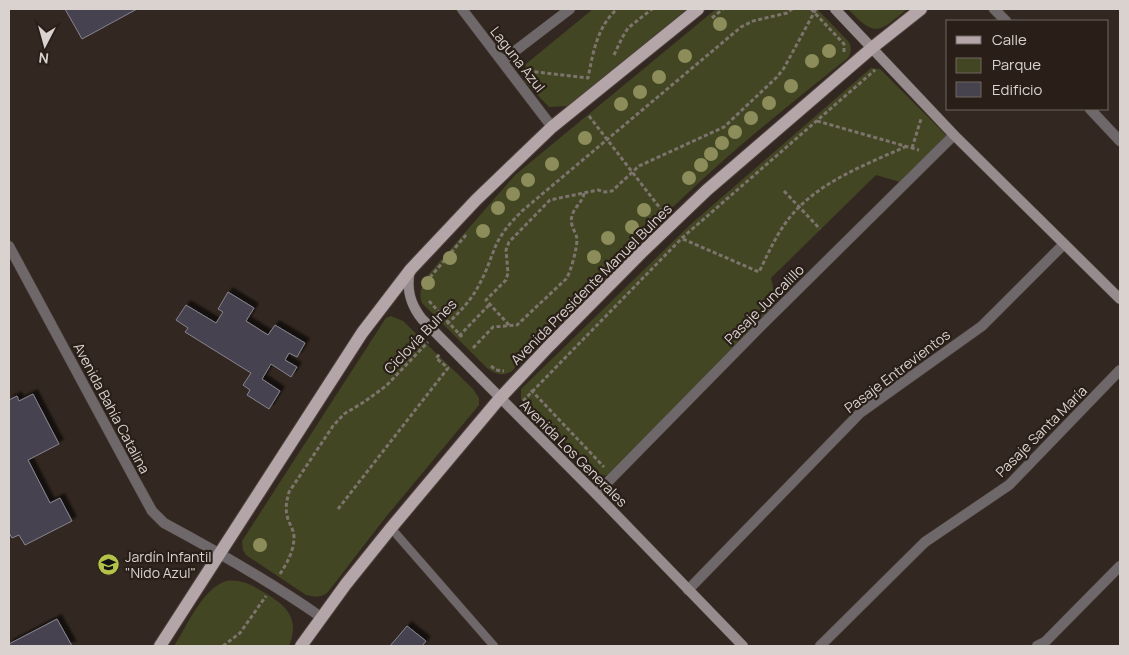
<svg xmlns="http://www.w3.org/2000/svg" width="1129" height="655" viewBox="0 0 1129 655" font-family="Manrope,sans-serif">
  <defs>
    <filter id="shadow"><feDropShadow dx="4.5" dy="-4.5" stdDeviation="1" flood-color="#0009"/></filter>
  </defs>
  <rect width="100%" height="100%" fill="#332821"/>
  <g fill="#424622">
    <path d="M593 9H687L568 106 549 107 524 81 526 64Z"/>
    <path d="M716 9H817L849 42C852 48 851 53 848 58 794 101 741 143 691 190 629 248 570 309 512 371 502 377 496 374 487 368L422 303C418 292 422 285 428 275L515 175Z"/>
    <path d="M848 9H907C878 33 876 38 848 9Z"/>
    <path d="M871 68 880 69 947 136 900 182 876 175 771 278 777 305 611 475 601 476 521 399V389L691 224Z"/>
    <path d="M391 316 403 321 473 389 479 398V405L385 518 328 592C321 598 315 597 306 595L246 555 243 550 242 541 382 324 386 318Z"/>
    <path d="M226 581C241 579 252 585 265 593 287 606 300 619 289 646H174C188 625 201 590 226 581Z"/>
  </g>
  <g fill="#46434f" stroke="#878390" filter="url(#shadow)">
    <path d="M65 9H137L82 39Z"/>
    <path d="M228 292 254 308 246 321 268 335 275 325 305 343 297 357 289 353 285 360 297 367 291 377 271 364 262 379 280 391 269 409 247 395 250 390 243 385 251 373 185 332 188 328 176 320 186 305 216 323 223 312 218 309Z"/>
    <path d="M33 394 59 444 28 460 50 503 60 498 72 521 25 545 19 535 12 538 9 533V400L17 396 19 401Z"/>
    <path d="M57 619 72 646H9V644Z"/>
    <path d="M407 626 426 641 422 646H390Z"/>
  </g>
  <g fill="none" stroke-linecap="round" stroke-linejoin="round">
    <defs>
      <path id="lane" d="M391 528 494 646"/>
      <g id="street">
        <path d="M462 9 552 127"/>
        <path d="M994 9 1006 21"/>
        <path d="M502 61 570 9"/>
        <path d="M1090 109 1120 141"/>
        <path d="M9 246 135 480 152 511 164 523C218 552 271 582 321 617"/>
        <path d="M596 494 760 327 954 135"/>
        <path d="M688 590 860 413 982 326 1064 244"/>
        <path d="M820 646 925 542 1009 485 1120 370"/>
        <path d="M1037 646 1045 642 1120 566"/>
      </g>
      <g id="secondary">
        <path d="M835 9 954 135 1120 299"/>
        <path d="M410 270C406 289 410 304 422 319L596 494 743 646"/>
      </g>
      <g id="primary">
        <path d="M160 646 362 333 411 269 476 200 552 127 698 9"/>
        <path d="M301 646 346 584 391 528 500 398 549 346 641 253 707 190 873 47 921 9"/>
      </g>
    </defs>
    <use href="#lane" stroke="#4e433d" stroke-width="9"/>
    <use href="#street" stroke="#4e433d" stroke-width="11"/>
    <use href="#secondary" stroke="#4e433d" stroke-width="11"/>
    <use href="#primary" stroke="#4e433d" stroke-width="14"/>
    <g stroke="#7d746e" stroke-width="3" stroke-dasharray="4 2.5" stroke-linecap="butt">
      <path d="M811 9 844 44V52"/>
      <path d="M712 18 723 9"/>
      <path d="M614 55 622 38 628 28 652 9"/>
      <path d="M528 71 588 78C593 53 597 27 617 9"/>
      <path d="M589 116 663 212"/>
      <path d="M817 121 919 150"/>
      <path d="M912 148 921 119"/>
      <path d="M784 191 820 229"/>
      <path d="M683 239 759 272C768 254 775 237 787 221 815 183 865 165 907 146"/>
      <path d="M424 289 427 281 466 235"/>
      <path d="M429 301 462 337"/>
      <path d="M447 324C461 311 473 298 481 281 487 270 491 257 496 245 502 232 512 221 522 211L741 27 753 21 787 13 792 9"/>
      <path d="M509 325 486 300 506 280 508 273 506 250 509 242 550 200 598 190 605 192 612 191 639 166 724 127 777 77 784 68 816 9"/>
      <path d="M459 336 490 304"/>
      <path d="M473 348 493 327 517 325 566 279C571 272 577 248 577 239 576 231 569 225 572 216 574 207 583 202 584 193"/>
      <path d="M491 366 496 370 504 371"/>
      <path d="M531 390 604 467"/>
      <path d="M523 401 682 238 875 70"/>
      <path d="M338 509 448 368 436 358 440 354"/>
      <path d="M280 574C287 563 294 551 294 537 294 529 288 523 287 515 285 507 287 500 289 492L333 426 344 414 364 402 386 386 428 342"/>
      <path d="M223 646 240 633 266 596"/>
    </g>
    <use href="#lane" stroke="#6f686a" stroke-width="8"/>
    <use href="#street" stroke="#6f686a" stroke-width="10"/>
    <use href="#secondary" stroke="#968b8d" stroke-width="10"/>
    <use href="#primary" stroke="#b4a5a8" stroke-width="12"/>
  </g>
  <g fill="#8d8d5b">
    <circle cx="720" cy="24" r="7"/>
    <circle cx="829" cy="51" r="7"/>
    <circle cx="685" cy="56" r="7"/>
    <circle cx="812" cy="61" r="7"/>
    <circle cx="659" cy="77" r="7"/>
    <circle cx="791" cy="86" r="7"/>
    <circle cx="640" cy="92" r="7"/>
    <circle cx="769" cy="103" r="7"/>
    <circle cx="621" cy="104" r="7"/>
    <circle cx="751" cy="118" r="7"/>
    <circle cx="735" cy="132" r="7"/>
    <circle cx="585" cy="138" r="7"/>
    <circle cx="722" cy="143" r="7"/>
    <circle cx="711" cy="154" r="7"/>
    <circle cx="552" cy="164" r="7"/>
    <circle cx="701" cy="165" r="7"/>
    <circle cx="689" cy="178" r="7"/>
    <circle cx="528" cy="180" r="7"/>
    <circle cx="513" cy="194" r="7"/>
    <circle cx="498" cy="208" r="7"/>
    <circle cx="644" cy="210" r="7"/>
    <circle cx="632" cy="227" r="7"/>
    <circle cx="483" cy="231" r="7"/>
    <circle cx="608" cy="238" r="7"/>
    <circle cx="594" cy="257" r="7"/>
    <circle cx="450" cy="258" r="7"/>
    <circle cx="428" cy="283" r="7"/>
    <circle cx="260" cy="545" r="7"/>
  </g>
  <defs>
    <symbol id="school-disc" viewBox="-11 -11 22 22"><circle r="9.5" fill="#b4c24a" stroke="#291f18"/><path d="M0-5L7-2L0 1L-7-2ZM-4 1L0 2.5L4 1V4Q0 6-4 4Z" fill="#111"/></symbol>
  </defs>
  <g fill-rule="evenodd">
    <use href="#school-disc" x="96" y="552" width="25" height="25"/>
  </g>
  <g text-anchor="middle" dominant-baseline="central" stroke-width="4.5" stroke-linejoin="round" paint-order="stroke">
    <g font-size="14" fill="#d9d2ce" stroke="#291f18">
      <text transform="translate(518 59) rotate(52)">Laguna Azul</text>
      <text transform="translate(591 284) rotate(-45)">Avenida Presidente Manuel Bulnes</text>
      <text transform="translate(764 304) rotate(-45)">Pasaje Juncalillo</text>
      <text transform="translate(420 336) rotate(-46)">Ciclovía Bulnes</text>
      <text transform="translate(897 371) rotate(-37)">Pasaje Entrevientos</text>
      <text transform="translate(112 408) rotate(62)">Avenida Bahía Catalina</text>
      <text transform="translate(1041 431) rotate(-45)">Pasaje Santa María</text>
      <text transform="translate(574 453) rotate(45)">Avenida Los Generales</text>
    </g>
    <g font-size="14" fill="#d9d2ce" stroke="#291f18" text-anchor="start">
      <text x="125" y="556">Jardín Infantil<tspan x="125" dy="16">"Nido Azul"</tspan></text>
    </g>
  </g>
  <rect width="1129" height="655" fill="none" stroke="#d9d2ce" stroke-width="20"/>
  <rect x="946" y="20" width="162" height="90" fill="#291f18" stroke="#6f6761"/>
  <rect x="956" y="36" width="25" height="8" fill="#b4a5a8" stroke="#6f6761"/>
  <text x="992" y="45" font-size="15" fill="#d9d2ce">Calle</text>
  <rect x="956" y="58" width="25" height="15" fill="#424622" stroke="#6f6761"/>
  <text x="992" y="70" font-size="15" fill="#d9d2ce">Parque</text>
  <rect x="956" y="82" width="25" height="15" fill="#46434f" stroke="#6f6761"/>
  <text x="992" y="95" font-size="15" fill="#d9d2ce">Edificio</text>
  <g transform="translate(45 45) rotate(186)" stroke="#291f18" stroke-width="4" paint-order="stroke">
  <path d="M0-4L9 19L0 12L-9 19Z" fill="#d9d2ce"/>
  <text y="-8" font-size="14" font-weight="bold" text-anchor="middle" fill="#d9d2ce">N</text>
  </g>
</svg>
